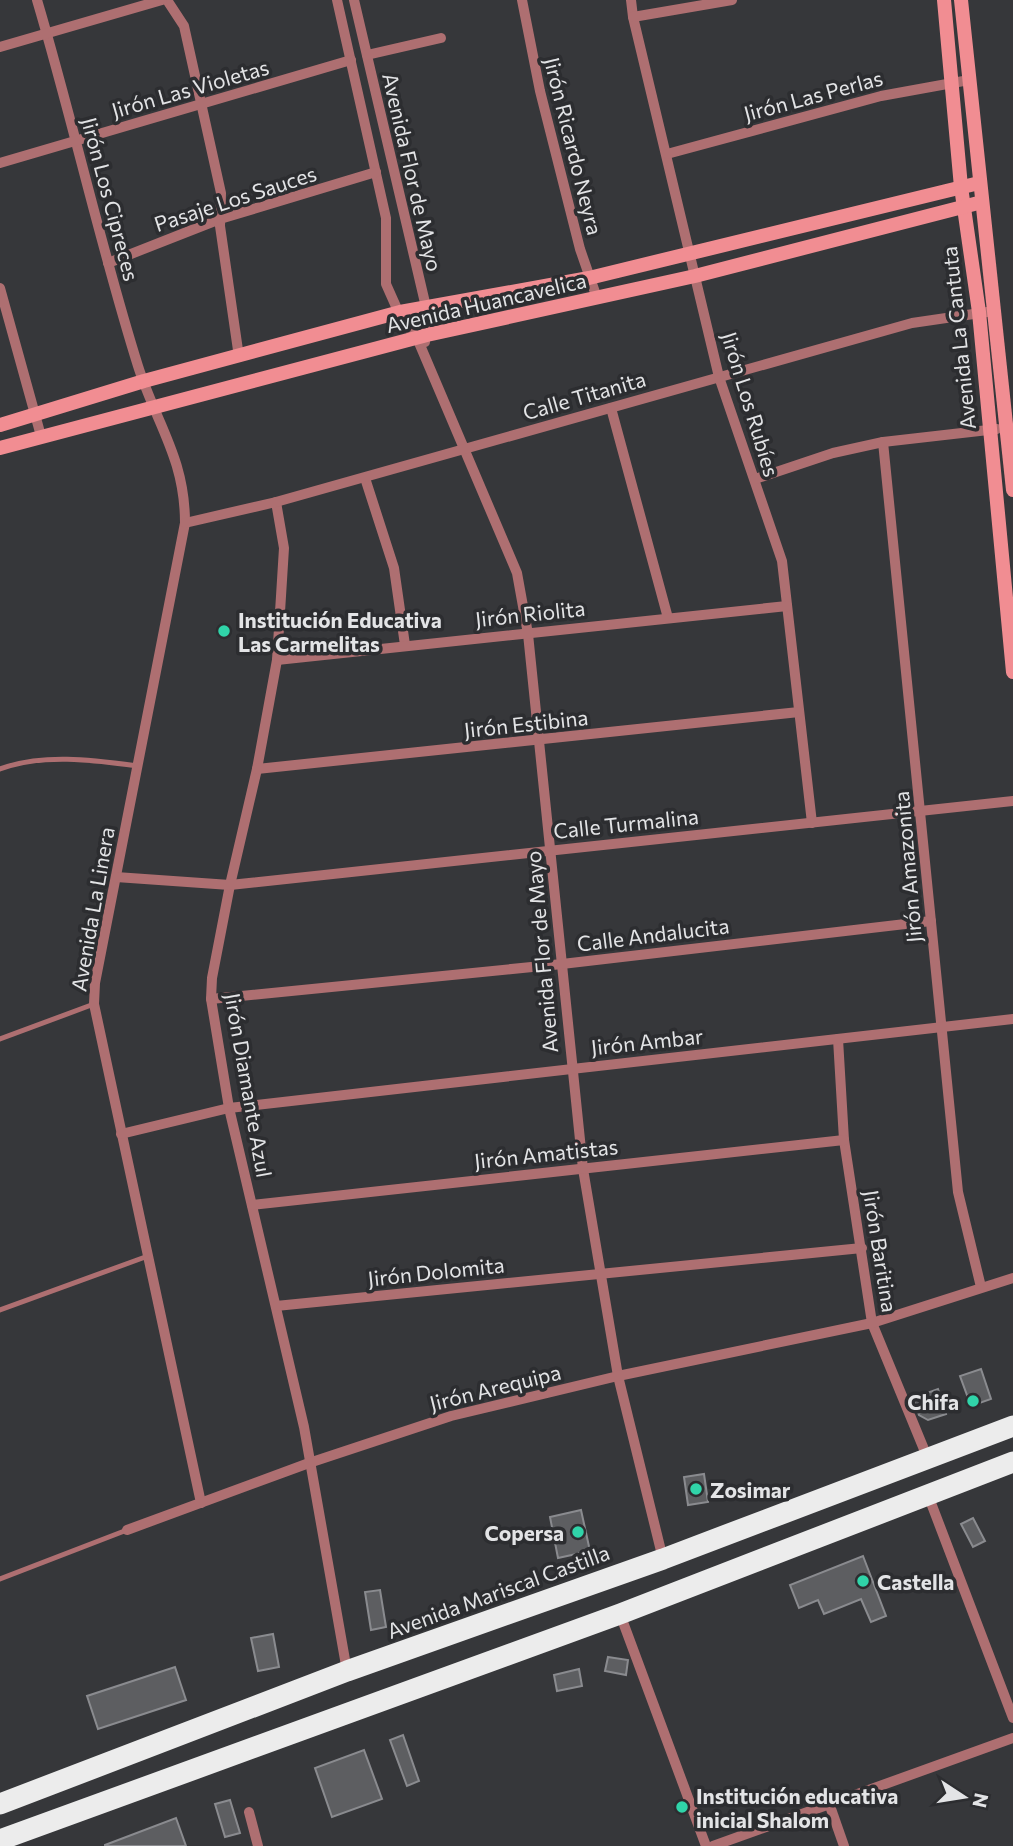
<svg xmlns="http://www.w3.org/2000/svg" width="1013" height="1846" viewBox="0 0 1013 1846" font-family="Commissioner,sans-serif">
  <rect width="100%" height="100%" fill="#36373a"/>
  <g fill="#5d5e61" stroke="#8a8b8f" stroke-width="2">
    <path d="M981 1369 991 1399 971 1406 960 1376Z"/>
    <path d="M938 1389 946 1414 928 1420 919 1415 913 1398Z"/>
    <path d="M704 1474 708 1502 688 1505 684 1477Z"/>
    <path d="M581 1510 590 1551 558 1558 550 1517Z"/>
    <path d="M973 1518 985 1541 973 1547 961 1524Z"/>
    <path d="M863 1556 886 1616 871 1622 861 1599 824 1614 818 1600 799 1608 790 1585Z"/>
    <path d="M380 1590 386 1627 371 1630 365 1592Z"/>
    <path d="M273 1634 279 1667 258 1671 251 1638Z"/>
    <path d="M608 1657 628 1660 626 1675 605 1671Z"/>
    <path d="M175 1667 186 1700 98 1729 87 1696Z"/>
    <path d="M579 1669 582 1686 557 1691 554 1675Z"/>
    <path d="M403 1735 419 1781 407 1786 390 1740Z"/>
    <path d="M364 1750 382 1799 332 1817 315 1768Z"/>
    <path d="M230 1800 240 1833 225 1837 215 1804Z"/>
    <path d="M176 1818 186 1846H105V1845Z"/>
  </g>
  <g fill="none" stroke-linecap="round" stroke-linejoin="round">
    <g stroke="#ae6f71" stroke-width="5">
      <path d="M0 769C43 753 93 760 138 766"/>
      <path d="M0 1039 94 1004"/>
      <path d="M0 1310 148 1256"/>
      <path d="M0 1579 127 1530"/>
    </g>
    <g stroke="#ae6f71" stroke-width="10">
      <path d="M37 0C73 121 100 245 138 366 156 423 185 458 185 523L95 983 94 1004 201 1503"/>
      <path d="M167 0 184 26 221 193 220 226 239 357"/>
      <path d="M337 0 386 218V284L402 320 417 338 517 573 528 634 583 1169 618 1376 663 1559"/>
      <path d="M354 0 426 307 425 342"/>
      <path d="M522 0 540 91 580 249 597 298"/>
      <path d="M631 0 633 17 719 377 782 561 812 823"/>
      <path d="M633 17 732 0"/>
      <path d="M0 47 162 0"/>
      <path d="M367 55 441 38"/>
      <path d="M667 154 881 96 969 80"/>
      <path d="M0 163 351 60"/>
      <path d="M108 263 220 219 376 172"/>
      <path d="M0 288 41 436"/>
      <path d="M611 408 668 618"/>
      <path d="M883 442 958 1192 981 1287"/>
      <path d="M365 478 394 568 405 645"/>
      <path d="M755 479 833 453 883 442 997 429"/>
      <path d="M276 502 284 548 277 660 257 769 230 885 212 978 211 999 229 1108 304 1427 347 1671"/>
      <path d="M185 523 276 502 912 323 994 311"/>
      <path d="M277 660 787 606"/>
      <path d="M257 769 799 712"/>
      <path d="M116 877 230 885 1013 801"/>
      <path d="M211 999 562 964 931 921"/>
      <path d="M838 1039 844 1140 872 1323 928 1459"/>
      <path d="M121 1134 229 1108 1013 1019"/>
      <path d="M252 1205 844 1140"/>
      <path d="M276 1306 862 1248"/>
      <path d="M928 1495 1013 1718"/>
      <path d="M127 1530 309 1463 451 1416 618 1376 872 1323 1013 1278"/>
      <path d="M620 1614 706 1846"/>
      <path d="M830 1806 844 1846"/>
      <path d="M249 1812 258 1846"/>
      <path d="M713 1846 1013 1738"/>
    </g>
    <g stroke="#f18d92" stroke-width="14">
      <path d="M944 0 961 187 979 312 1013 672"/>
      <path d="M961 0 1013 490"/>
      <path d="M0 425 144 381 400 312 589 278 979 183"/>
      <path d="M0 448 427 335 695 276 982 202"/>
    </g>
    <g stroke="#ececec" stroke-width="21">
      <path d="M0 1804 347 1671 663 1559 1013 1426"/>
      <path d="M0 1840 620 1614 1013 1462"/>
    </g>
  </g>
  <g fill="#30d4a9" stroke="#2c2d30" stroke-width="2.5">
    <circle cx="224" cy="631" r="7"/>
    <circle cx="973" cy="1401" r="7"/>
    <circle cx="696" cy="1489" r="7"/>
    <circle cx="578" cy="1532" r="7"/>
    <circle cx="863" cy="1581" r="7"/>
    <circle cx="682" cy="1807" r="7"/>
  </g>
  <g text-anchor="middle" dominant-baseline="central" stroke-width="7" stroke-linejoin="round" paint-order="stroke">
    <g font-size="21" fill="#e3e4e6" stroke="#2c2d30">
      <text transform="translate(190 88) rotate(-16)">Jirón Las Violetas</text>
      <text transform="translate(813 95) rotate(-15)">Jirón Las Perlas</text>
      <text transform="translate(574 146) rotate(76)">Jirón Ricardo Neyra</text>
      <text transform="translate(413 172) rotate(77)">Avenida Flor de Mayo</text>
      <text transform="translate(235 198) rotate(-18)">Pasaje Los Sauces</text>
      <text transform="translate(111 199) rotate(75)">Jirón Los Cipreces</text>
      <text transform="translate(486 302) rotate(-13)">Avenida Huancavelica</text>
      <text transform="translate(958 338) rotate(-96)">Avenida La Cantuta</text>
      <text transform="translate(584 395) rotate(-16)">Calle Titanita</text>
      <text transform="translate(751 404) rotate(73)">Jirón Los Rubíes</text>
      <text transform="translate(530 613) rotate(-6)">Jirón Riolita</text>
      <text transform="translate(526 723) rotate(-6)">Jirón Estibina</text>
      <text transform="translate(626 823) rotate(-6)">Calle Turmalina</text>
      <text transform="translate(907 867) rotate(-95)">Jirón Amazonita</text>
      <text transform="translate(92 909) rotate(-80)">Avenida La Linera</text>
      <text transform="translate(653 934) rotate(-7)">Calle Andalucita</text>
      <text transform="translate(541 952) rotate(-95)">Avenida Flor de Mayo</text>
      <text transform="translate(647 1041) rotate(-6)">Jirón Ambar</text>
      <text transform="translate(249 1085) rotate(80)">Jirón Diamante Azul</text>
      <text transform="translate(546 1153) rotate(-6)">Jirón Amatistas</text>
      <text transform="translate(881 1251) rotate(81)">Jirón Baritina</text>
      <text transform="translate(436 1271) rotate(-6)">Jirón Dolomita</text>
      <text transform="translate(495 1387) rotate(-14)">Jirón Arequipa</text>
      <text transform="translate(498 1591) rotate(-20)">Avenida Mariscal Castilla</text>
    </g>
    <g font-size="21" font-weight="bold" fill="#e3e4e6" stroke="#2c2d30" text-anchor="start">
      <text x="238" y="619">Institución Educativa<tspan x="238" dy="24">Las Carmelitas</tspan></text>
      <text x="959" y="1401" text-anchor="end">Chifa</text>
      <text x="710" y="1489">Zosimar</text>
      <text x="564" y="1532" text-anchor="end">Copersa</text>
      <text x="877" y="1581">Castella</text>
      <text x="696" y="1795">Institución educativa<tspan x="696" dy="24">inicial Shalom</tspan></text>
    </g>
  </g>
  <g transform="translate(964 1797) rotate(102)" stroke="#2c2d30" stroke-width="5" paint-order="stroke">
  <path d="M0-5L12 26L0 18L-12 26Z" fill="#e3e4e6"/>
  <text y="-10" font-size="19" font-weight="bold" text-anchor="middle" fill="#e3e4e6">N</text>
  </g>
</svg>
